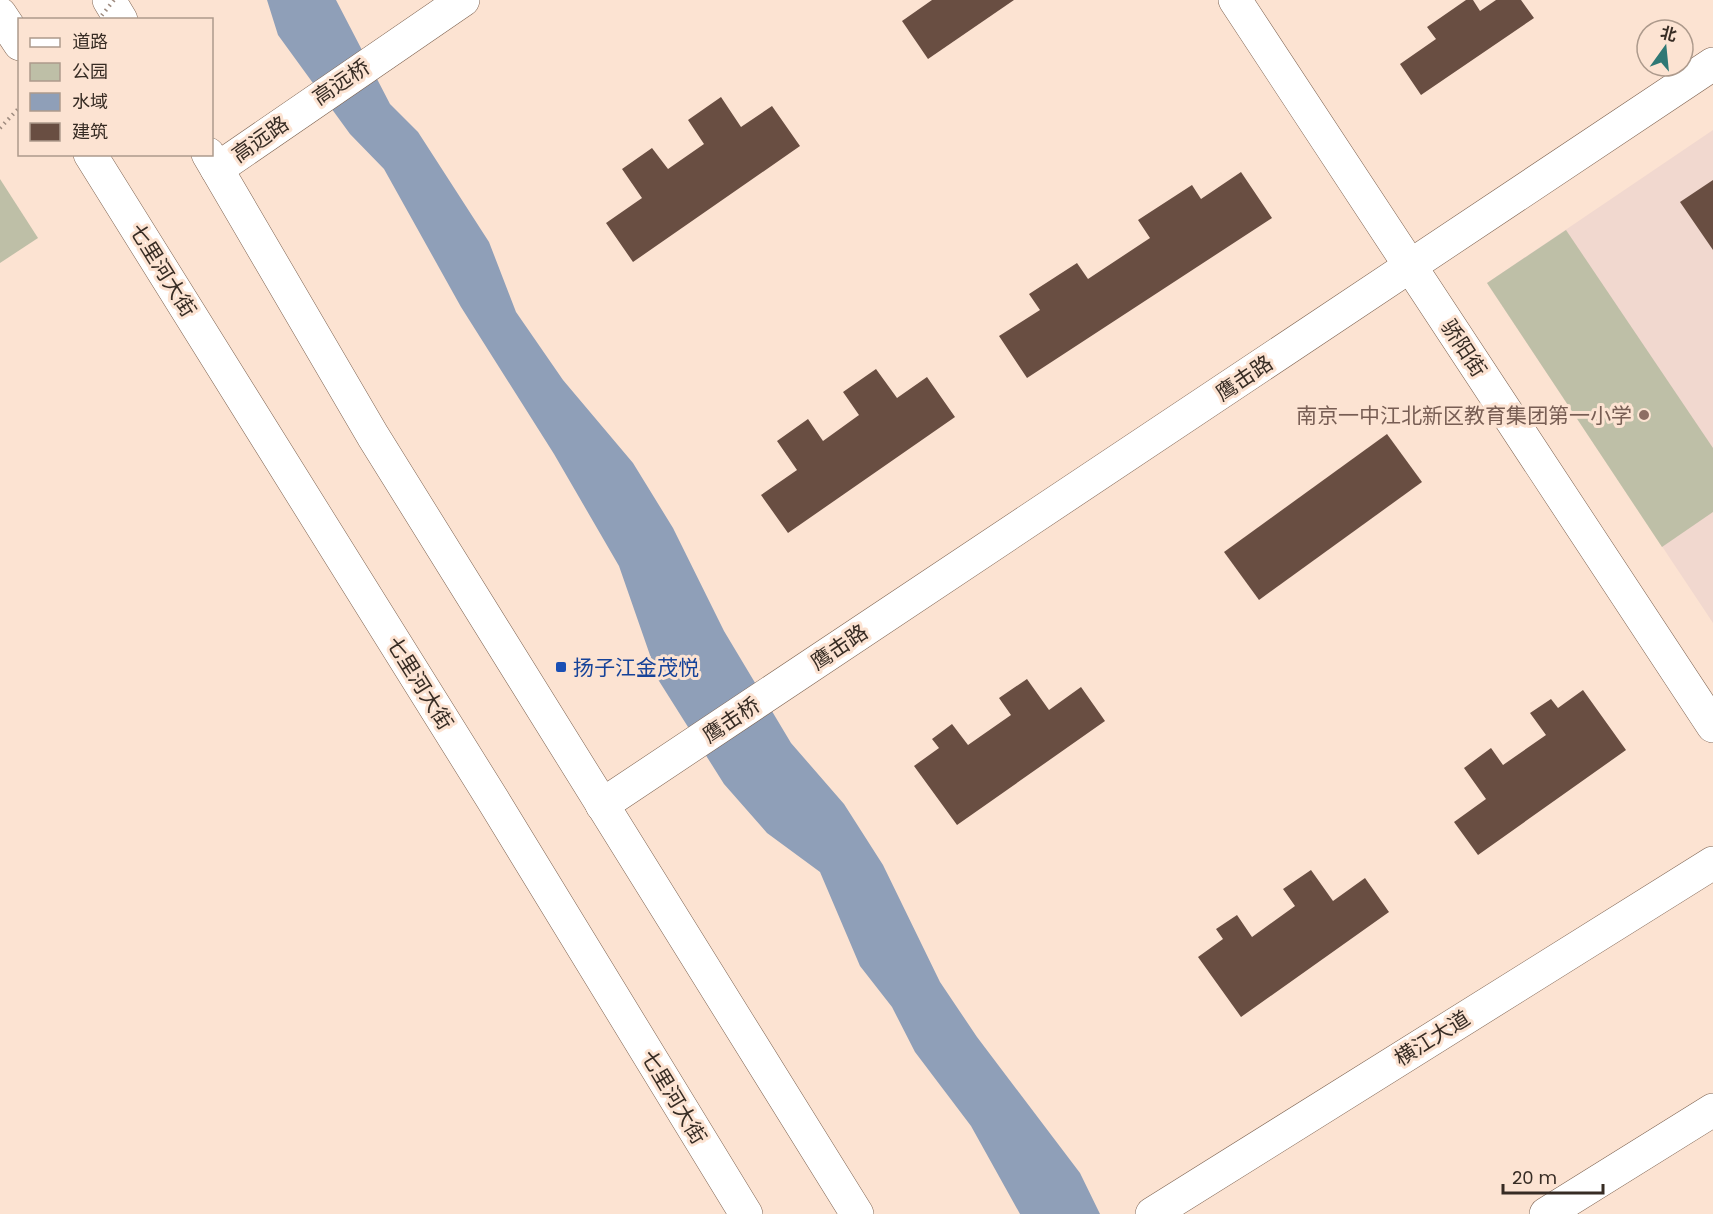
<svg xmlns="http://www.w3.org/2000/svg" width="1713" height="1214" viewBox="0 0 1713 1214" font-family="Poppins,'Noto Sans SC',sans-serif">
  <rect width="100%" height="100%" fill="#fce3d2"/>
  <path fill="#f1d8cf" d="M1713 130V623L1487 283Z"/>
  <g fill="#bebfa7">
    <path d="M0 179 38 238 0 263Z"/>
    <path d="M1566 230 1713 448V512L1662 547 1487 283Z"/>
  </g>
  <path fill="#8f9fb8" d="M267 0H336L390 104 418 132 489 242 516 312 563 380 633 463 673 528 724 631 791 743 844 804 883 865 940 982 977 1037 1080 1173 1100 1214H1020L971 1126 915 1052 892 1007 860 966 820 872 767 833 724 784 659 681 619 566 554 454 461 307 384 169 350 134 278 35Z"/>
  <g fill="#694e42">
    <path d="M932 0H1014L928 59 902 21Z"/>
    <path d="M1466 0H1473L1480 11 1496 0H1521L1534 18 1421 95 1400 64 1436 39 1427 27Z"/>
    <path d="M721 97 741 127 772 106 800 146 633 262 606 223 642 198 622 169 652 148 668 169 704 144 688 120Z"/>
    <path d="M1241 172 1272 218 1027 378 999 336 1040 310 1029 294 1077 263 1088 279 1150 238 1138 220 1192 185 1201 199Z"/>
    <path d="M1713 180V250L1680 202Z"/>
    <path d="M876 369 897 398 927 377 955 417 788 533 761 495 797 470 777 441 808 419 823 441 859 415 843 392Z"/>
    <path d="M1387 434 1422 482 1259 600 1224 552Z"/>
    <path d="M1027 679 1049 710 1081 687 1105 721 957 825 914 766 939 748 932 739 952 724 968 745 1011 715 999 698Z"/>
    <path d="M1583 690 1626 750 1478 855 1454 822 1486 799 1464 768 1491 748 1503 765 1546 735 1530 713 1551 699 1558 708Z"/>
    <path d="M1311 870 1333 901 1365 878 1389 912 1241 1017 1198 957 1223 939 1216 929 1237 915 1252 937 1295 906 1283 889Z"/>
  </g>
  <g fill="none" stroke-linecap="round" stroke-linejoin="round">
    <defs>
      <g id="minor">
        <path d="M1235 0 1713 726"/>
        <path d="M217 169 463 0"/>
        <path d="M602 805 1713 64"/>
      </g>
      <g id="major">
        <path d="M109 0 121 20"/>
        <path d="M0 14 20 44"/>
        <path d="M90 154 493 800 746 1214"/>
        <path d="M208 154 373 436 857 1214"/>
        <path d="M1152 1214 1713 863"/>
        <path d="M1546 1214 1713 1110"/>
      </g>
    </defs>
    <use href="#minor" stroke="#7e6351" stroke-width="34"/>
    <use href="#major" stroke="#7e6351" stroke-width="34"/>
    <path stroke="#9d8a7e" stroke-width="4" stroke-dasharray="1.5 4.5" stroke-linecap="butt" d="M0 128 20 107"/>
    <use href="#minor" stroke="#fff" stroke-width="33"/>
    <use href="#major" stroke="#fff" stroke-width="33"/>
    <path stroke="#9d8a7e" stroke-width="4" stroke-dasharray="1.5 4.5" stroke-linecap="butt" d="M98 20 114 0"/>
  </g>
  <circle fill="#8d6e63" stroke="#fce3d2" stroke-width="2" cx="1644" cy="415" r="6"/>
  <rect fill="#1a4fb4" stroke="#fce3d2" stroke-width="2" x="555" y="661" width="12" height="12" rx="3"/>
  <g text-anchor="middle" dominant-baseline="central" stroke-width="6" stroke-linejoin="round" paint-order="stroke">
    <g font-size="21" fill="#372c24" stroke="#fce3d2">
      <text transform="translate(341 82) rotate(-34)">高远桥</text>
      <text transform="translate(260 139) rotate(-35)">高远路</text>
      <text transform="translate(163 270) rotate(58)">七里河大街</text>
      <text transform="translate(1464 348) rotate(57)">骄阳街</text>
      <text transform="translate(1244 378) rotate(-34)">鹰击路</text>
      <text transform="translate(839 647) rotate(-34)">鹰击路</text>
      <text transform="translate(420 683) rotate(58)">七里河大街</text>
      <text transform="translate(731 720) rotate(-34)">鹰击桥</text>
      <text transform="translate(1432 1038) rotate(-32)">横江大道</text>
      <text transform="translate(674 1097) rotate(59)">七里河大街</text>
    </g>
    <g font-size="21" fill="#785e54" stroke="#fce3d2" text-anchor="end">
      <text x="1632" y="415">南京一中江北新区教育集团第一小学</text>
    </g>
    <g font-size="21" fill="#164399" stroke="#fce3d2" text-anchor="start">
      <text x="573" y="667">扬子江金茂悦</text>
    </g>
  </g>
  <rect x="18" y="18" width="195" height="138" fill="#fce3d2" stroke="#ad9a8c" stroke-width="1.5"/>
  <rect x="30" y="38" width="30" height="9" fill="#ffffff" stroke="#ad9a8c" stroke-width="1.5"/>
  <text x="72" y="48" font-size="18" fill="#372c24">道路</text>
  <rect x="30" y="63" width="30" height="18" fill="#bebfa7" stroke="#ad9a8c" stroke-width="1.5"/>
  <text x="72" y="78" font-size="18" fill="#372c24">公园</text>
  <rect x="30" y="93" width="30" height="18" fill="#8f9fb8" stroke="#ad9a8c" stroke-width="1.5"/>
  <text x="72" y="108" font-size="18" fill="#372c24">水域</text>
  <rect x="30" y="123" width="30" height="18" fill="#694e42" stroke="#ad9a8c" stroke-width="1.5"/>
  <text x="72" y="138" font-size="18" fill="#372c24">建筑</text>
  <g transform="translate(1665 48) rotate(15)"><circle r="28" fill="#fce3d2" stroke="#ad9a8c" stroke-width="1.5"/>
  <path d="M0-4.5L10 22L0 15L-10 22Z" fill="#2f7875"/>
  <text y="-9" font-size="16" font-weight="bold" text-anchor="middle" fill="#372c24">北</text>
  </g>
  <path d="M1503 1184v9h100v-9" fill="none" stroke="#372c24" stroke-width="3"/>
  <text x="1512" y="1184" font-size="18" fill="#372c24" stroke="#fce3d2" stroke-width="4.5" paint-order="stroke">20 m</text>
</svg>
